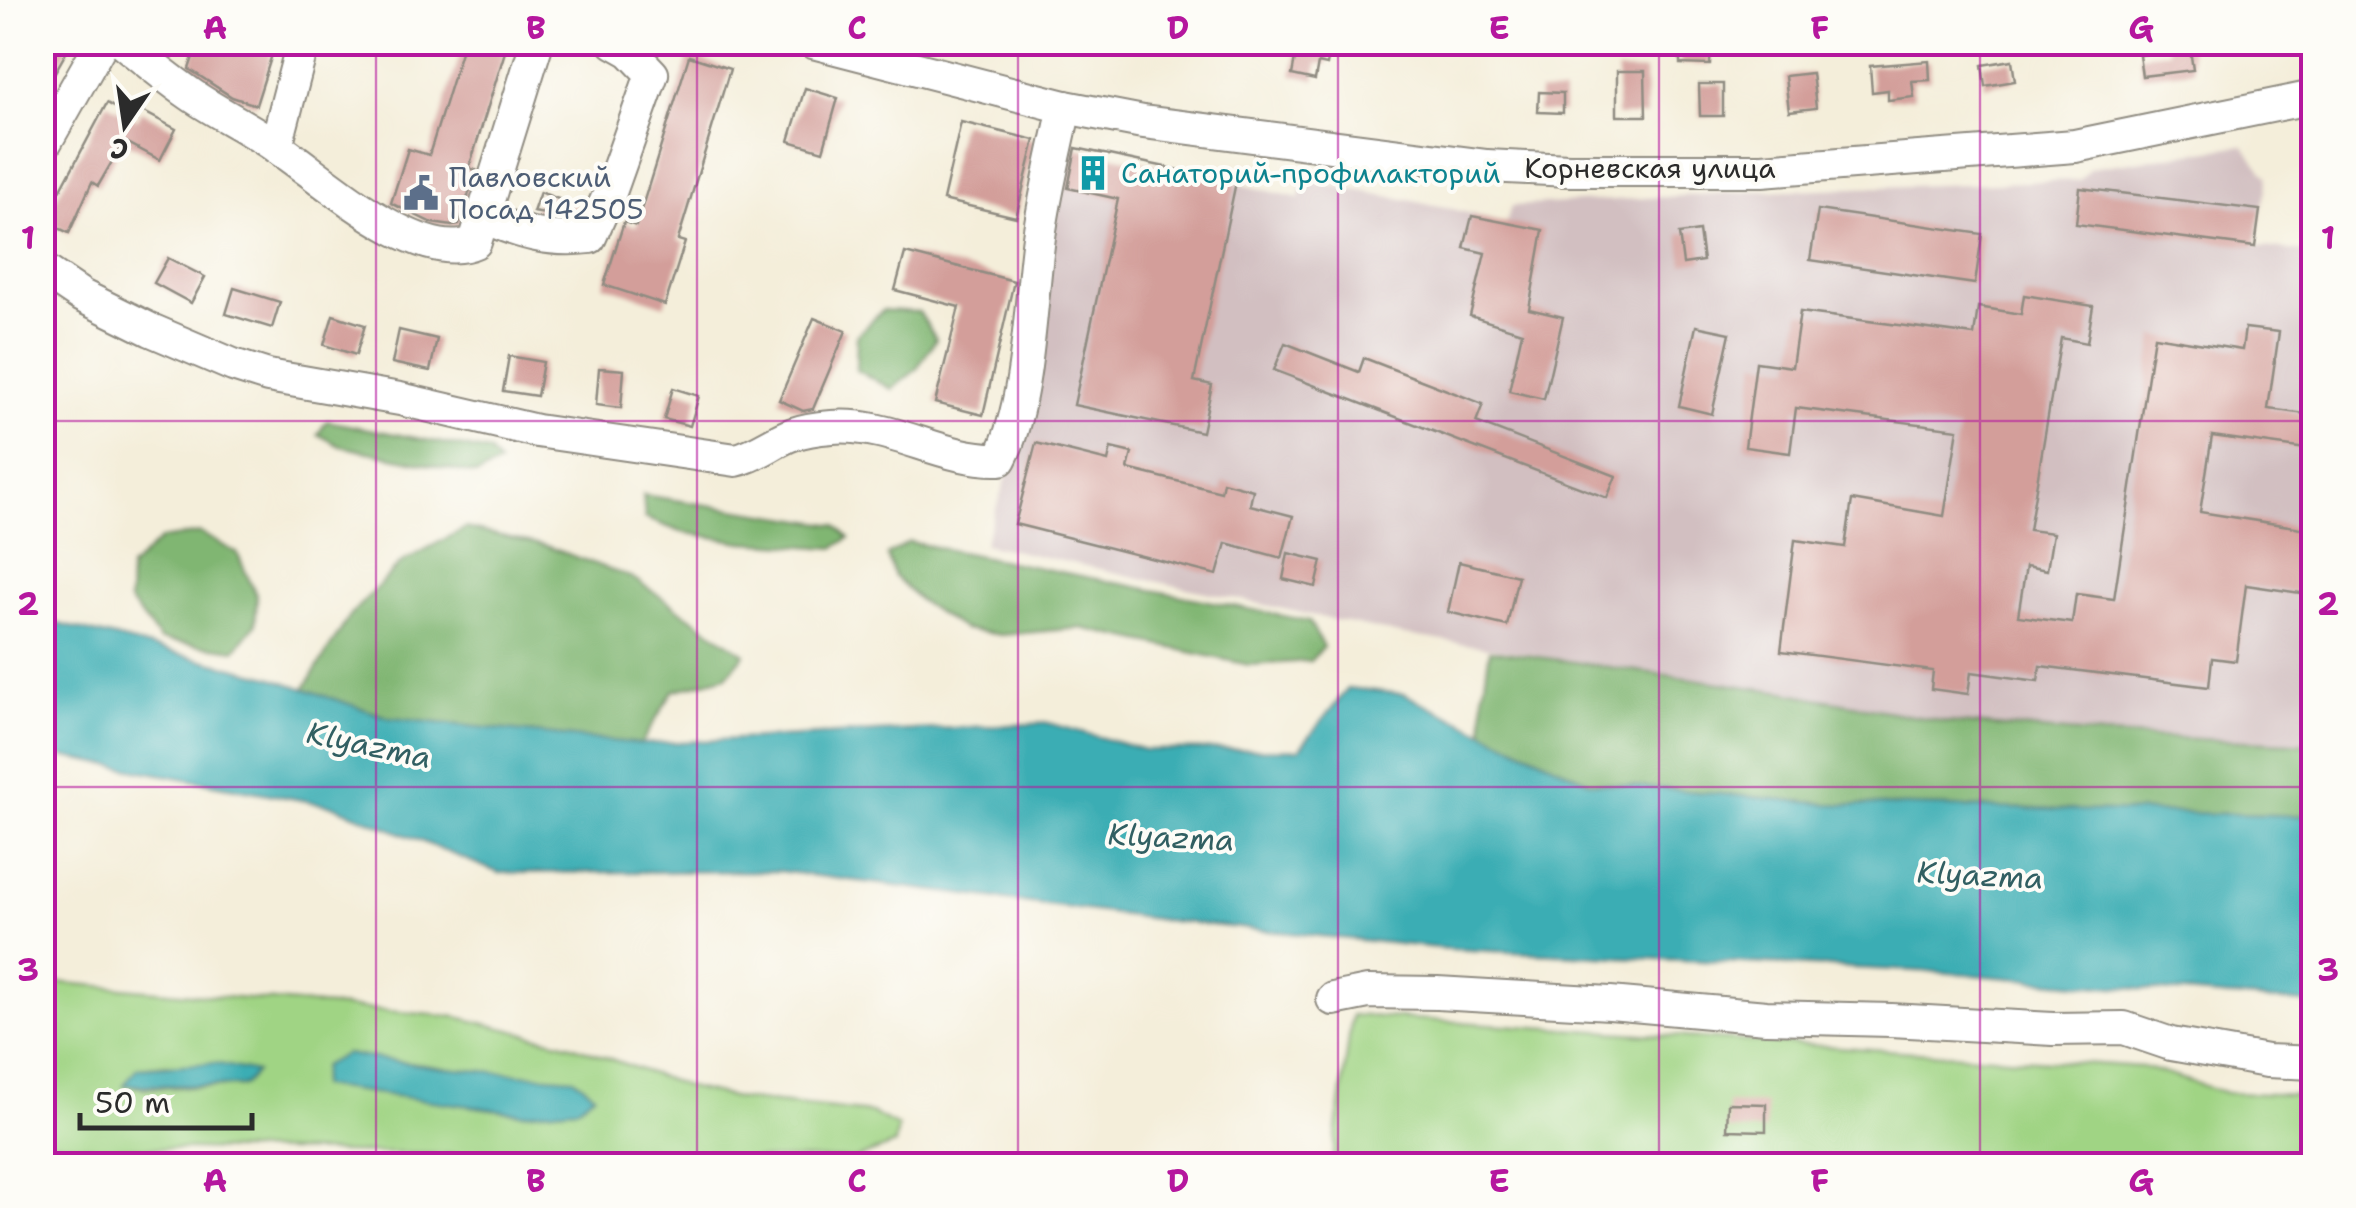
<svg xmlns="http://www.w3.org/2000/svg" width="2356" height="1208" viewBox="0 0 2356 1208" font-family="'Shantell Sans',sans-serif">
  <rect width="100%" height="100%" fill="#fdfcf7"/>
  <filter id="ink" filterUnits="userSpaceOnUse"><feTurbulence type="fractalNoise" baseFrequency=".01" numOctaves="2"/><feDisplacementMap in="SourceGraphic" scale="20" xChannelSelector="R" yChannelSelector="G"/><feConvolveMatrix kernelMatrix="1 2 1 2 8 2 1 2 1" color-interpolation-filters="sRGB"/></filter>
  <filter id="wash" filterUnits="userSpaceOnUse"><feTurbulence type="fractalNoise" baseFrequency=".0048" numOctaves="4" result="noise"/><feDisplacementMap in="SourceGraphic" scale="40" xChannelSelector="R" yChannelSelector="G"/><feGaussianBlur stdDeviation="2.25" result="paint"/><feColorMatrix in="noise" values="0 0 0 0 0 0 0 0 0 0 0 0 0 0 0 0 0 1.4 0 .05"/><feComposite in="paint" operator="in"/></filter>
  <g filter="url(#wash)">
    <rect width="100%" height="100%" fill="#f4eeda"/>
    <path fill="#d2bfc1" d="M2243 145 2267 177 2256 246 2313 253V744L2103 735 1945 722 1784 692 1398 634 984 544 1010 467 1068 146 1300 198 1303 180 1445 207 1506 223 1512 206 1763 191 2079 180 2090 168Z"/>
    <g fill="#a0d484" stroke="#668058" stroke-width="2.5" fill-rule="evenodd">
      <path d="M42 981 457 1017 572 1045 688 1087 740 1099 871 1113 898 1127 895 1144 855 1159 574 1157 95 1147 43 1141ZM345 1054 443 1068 522 1113 340 1087ZM167 1065 243 1086 145 1088 125 1085 137 1068Z"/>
      <path d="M1352 1015 2143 1067 2227 1093 2313 1095V1165L1332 1166Z"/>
    </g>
    <g fill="#80b672" stroke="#56704e" stroke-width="2.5">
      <path d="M883 310 919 312 936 339 916 370 892 389 856 370 857 335Z"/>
      <path d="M327 421 489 452 499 464 477 475 340 446 318 434Z"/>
      <path d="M643 495 836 525 849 538 834 548 742 542 681 532 645 518Z"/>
      <path d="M466 528 546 546 633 578 745 654 727 676 673 691 641 744 390 718 304 689 351 614 402 562Z"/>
      <path d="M200 533 237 553 257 597 255 625 235 650 160 640 129 601 130 568 161 539Z"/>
      <path d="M909 542 1309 621 1323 647 1310 661 1249 665 1081 628 1001 635 963 629 921 602 894 576 887 555Z"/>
      <path d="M1490 650 1784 692 1945 722 2103 735 2313 744V816L1828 804 1590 782 1484 732 1483 694Z"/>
    </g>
    <g fill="#3badb4" stroke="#336c70" stroke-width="2.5">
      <path d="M43 620 270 677 390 718 641 744 1049 723 1145 750 1299 749 1348 688 1404 694 1590 782 1828 804 2313 816V1004L1937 972 1448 949 1171 921 778 871 499 873 334 806 43 753Z"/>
      <path d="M345 1054 443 1068 574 1078 594 1094 576 1108 522 1113 320 1086 323 1066Z"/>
      <path d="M215 1063 256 1072 243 1086 124 1085 137 1068Z"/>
    </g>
    <g id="blocks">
      <g fill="#d39e9a">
        <path d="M42 42H72L55 72 42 64Z"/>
        <path d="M198 42H276L256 105 232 97 189 69Z"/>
        <path d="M464 42H508L469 168 476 170 459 225 452 226 432 223 391 203 408 149 429 155Z"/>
        <path d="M1298 42H1331L1327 65 1318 63 1315 80 1292 75Z"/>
        <path d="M1680 42H1711L1710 65 1680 64Z"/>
        <path d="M2167 42H2189L2193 70 2142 76 2139 55 2168 51Z"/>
        <path d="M689 56 730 69 678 240 685 242 665 305 604 285 624 222 636 226Z"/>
        <path d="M2012 60 2015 81 1985 86 1982 65Z"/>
        <path d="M1929 61 1930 80 1912 81 1914 97 1888 100V90L1872 92 1870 66Z"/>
        <path d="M1617 71H1645L1646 116H1617Z"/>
        <path d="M1812 73 1816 108 1789 111 1785 76Z"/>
        <path d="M1699 84H1723V116H1700Z"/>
        <path d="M805 88 838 98 823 151 789 141Z"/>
        <path d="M1539 92 1563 93V113L1538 112Z"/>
        <path d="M107 103 137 120 142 111 176 129 160 160 124 141 98 186 92 182 69 233 44 221Z"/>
        <path d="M961 122 1035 140 1016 217 943 200Z"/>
        <path d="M1076 148 1236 182 1194 381 1212 385 1202 432 1074 405 1118 199 1068 188Z"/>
        <path d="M2080 188 2260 210 2255 247 2076 224Z"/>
        <path d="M540 192 574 205 569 218 533 212Z"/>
        <path d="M1818 210 1982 234 1975 284 1810 260Z"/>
        <path d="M1472 216 1543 230 1529 309 1563 317 1544 399 1509 391 1522 332 1470 316 1485 253 1464 248Z"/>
        <path d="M1699 231 1703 261 1683 264 1679 234Z"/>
        <path d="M905 253 1014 281 983 415 935 403 959 307 895 290Z"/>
        <path d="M168 258 205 277 191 303 154 283Z"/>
        <path d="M234 288 280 302 272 328 226 314Z"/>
        <path d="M2024 295 2093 306 2087 343 2061 338 2029 530 2053 533 2047 570 2026 566 2018 616 2072 623 2076 594 2114 599 2154 336 2242 350 2245 328 2279 332 2268 409 2314 415V450L2212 436 2200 512 2314 530V595L2246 585 2236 661 2212 658 2209 687 2040 666 2038 681 1971 672 1968 694 1931 689 1933 671 1781 651 1795 540 1845 547 1852 500 1944 516 1958 429 1796 408 1790 453 1745 447 1756 362 1792 367 1800 312 1974 335 1978 307 2021 314Z"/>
        <path d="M333 315 365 325 356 355 324 345Z"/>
        <path d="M814 318 846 331 813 409 803 411 779 400Z"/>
        <path d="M1696 326 1730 333 1712 414 1679 406Z"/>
        <path d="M399 330 437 339 430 371 392 363Z"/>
        <path d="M1285 343 1359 372 1364 358 1483 404 1476 422 1616 476 1607 498 1274 370Z"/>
        <path d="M509 356 543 362 537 396 503 391Z"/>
        <path d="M599 368 624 370 621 408 596 405Z"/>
        <path d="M673 388 699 396 690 426 664 419Z"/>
        <path d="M1036 443 1108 461 1111 448 1132 453 1128 469 1221 492 1223 482 1253 490 1250 505 1293 516 1282 558 1226 543 1217 575 1015 524Z"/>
        <path d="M1288 553 1322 561 1316 587 1283 579Z"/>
        <path d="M1459 562 1518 576 1507 626 1448 612Z"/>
        <path d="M1728 1103 1766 1104V1131L1727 1130Z"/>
      </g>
    </g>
  </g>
  <g filter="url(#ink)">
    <use href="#blocks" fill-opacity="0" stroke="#908c82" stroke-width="2.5"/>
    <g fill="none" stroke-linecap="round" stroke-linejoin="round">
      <defs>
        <g id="minor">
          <path d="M123 42C145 60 167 78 190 94 217 113 248 127 275 146 320 175 419 268 475 242L537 42"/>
          <path d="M813 42 1065 107 1143 122 1487 166 1569 170H1762L2075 146 2314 97"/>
          <path d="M276 146 303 42"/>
          <path d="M42 148 102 42"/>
          <path d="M484 217C520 233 550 242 590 237L609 195 652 74 630 51 614 42"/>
          <path d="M42 269 82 296 151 330 233 365 268 376 400 399 537 431 736 460C758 455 773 441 793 434 804 430 820 428 832 427 891 422 942 461 1000 459 1029 403 1030 302 1039 237 1045 193 1056 150 1065 107"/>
          <path d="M1333 999 1368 992 1437 993 1610 1003 1766 1017 1891 1020 2053 1029 2124 1028 2171 1044 2267 1061 2314 1063"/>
        </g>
      </defs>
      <use href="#minor" stroke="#908c82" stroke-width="36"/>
      <use href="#minor" stroke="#fff" stroke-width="32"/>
    </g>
  </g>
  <path fill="none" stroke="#b5179e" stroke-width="2.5" stroke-opacity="0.55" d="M376 42V1166M697 42V1166M1018 42V1166M1338 42V1166M1659 42V1166M1980 42V1166M42 421H2314M42 787H2314"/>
  <defs>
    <symbol id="building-bare" viewBox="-9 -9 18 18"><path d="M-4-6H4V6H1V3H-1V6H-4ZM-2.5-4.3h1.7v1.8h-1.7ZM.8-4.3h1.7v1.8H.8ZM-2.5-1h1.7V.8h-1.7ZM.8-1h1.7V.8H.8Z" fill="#0f9aa8" stroke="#fdfcf7" stroke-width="2.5" paint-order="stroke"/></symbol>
    <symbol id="civic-bare" viewBox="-9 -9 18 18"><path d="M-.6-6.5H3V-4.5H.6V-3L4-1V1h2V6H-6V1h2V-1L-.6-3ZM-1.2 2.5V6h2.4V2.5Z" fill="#5c6f8a" stroke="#fdfcf7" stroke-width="2.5" paint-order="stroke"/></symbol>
  </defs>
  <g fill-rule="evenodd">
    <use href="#building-bare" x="1068" y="148" width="50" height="50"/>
    <use href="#civic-bare" x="396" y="168" width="50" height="50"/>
  </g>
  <g text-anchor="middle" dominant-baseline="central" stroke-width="8" stroke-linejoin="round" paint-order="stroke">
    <g font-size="28" fill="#2b2b2b" stroke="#fdfcf7">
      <text x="1650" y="168">Корневская улица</text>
    </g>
    <g font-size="28" fill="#0d838f" stroke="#fdfcf7" text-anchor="start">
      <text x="1121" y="173">Санаторий-профилакторий</text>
    </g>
    <g font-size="28" fill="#4e5e75" stroke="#fdfcf7" text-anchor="start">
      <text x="449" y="177">Павловский<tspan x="449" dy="32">Посад 142505</tspan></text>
    </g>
    <g font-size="30" font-style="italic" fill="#315f62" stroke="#fdfcf7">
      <text transform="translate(369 745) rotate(12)">Klyazma</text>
      <text transform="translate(1171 837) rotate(3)">Klyazma</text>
      <text transform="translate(1980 875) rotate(3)">Klyazma</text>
    </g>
  </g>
  <rect width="2356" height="1208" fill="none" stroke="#fdfcf7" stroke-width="110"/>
  <g transform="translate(125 125) rotate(193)" stroke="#fdfcf7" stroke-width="8" paint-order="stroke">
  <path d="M0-8L18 38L0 25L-18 38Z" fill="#2b2b2b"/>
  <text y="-15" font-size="28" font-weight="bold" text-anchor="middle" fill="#2b2b2b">С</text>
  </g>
  <path d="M80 1113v15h172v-15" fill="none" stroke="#2b2b2b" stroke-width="5"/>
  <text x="95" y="1113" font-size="30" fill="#2b2b2b" stroke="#fdfcf7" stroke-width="8" paint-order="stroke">50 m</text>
  <rect x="55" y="55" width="2246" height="1098" fill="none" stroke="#b5179e" stroke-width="4"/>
  <g font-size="32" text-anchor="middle" font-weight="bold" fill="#b5179e">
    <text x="215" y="39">A</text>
    <text x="536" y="39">B</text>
    <text x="857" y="39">C</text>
    <text x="1178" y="39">D</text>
    <text x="1499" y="39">E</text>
    <text x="1820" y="39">F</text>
    <text x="2141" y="39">G</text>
    <text x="28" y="249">1</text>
    <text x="2328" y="249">1</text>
    <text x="28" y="615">2</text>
    <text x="2328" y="615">2</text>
    <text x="28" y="981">3</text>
    <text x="2328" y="981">3</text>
    <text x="215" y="1192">A</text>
    <text x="536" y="1192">B</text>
    <text x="857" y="1192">C</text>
    <text x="1178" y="1192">D</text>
    <text x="1499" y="1192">E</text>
    <text x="1820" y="1192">F</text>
    <text x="2141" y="1192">G</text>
  </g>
</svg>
